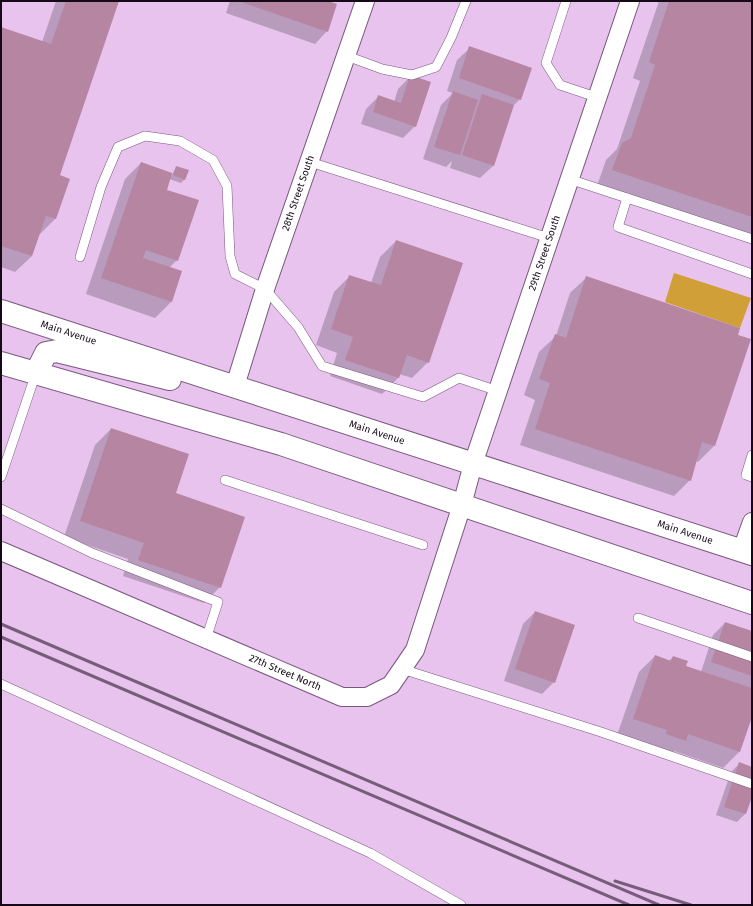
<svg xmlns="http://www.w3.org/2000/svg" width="753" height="906" viewBox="0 0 753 906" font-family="'Fira Sans',sans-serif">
  <rect width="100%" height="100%" fill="#e8c3ed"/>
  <path fill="#d09f38" d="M674 273 751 298 740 328 665 302Z"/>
  <g fill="#0003">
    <path d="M56 1H118L59 176 56 218 39 235 32 256 15 272 1 267V28L42 42Z"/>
    <path d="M230 1H325L327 31 315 44 226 13Z"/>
    <path d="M659 1H752V238L597 186 606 160 617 149 640 81 633 78Z"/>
    <path d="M470 48 520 99 513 106 493 166 480 178 450 168 452 161 446 167 423 159 441 105 453 93 447 91 457 60Z"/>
    <path d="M411 76 415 126 403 138 361 124 366 109 379 96 394 102 398 89Z"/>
    <path d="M141 163 172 174 177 167 185 179 181 183 169 179 165 190 177 260 169 268 181 272 171 302 155 318 86 294 125 179Z"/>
    <path d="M396 241 428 362 412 378 399 374 398 378 382 394 330 376 337 353 316 345 334 292 350 276 371 283 380 257Z"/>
    <path d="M587 277 750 340 714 446 698 462 696 461 690 480 674 496 520 445 535 400 524 395 539 352 556 336 570 293Z"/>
    <path d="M111 429 174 494 220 587 204 603 123 576 128 559 64 537 95 445Z"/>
    <path d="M535 612 554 682 542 694 504 681 523 624Z"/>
    <path d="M725 623 752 632V713L739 752 723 768 674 751 669 757 617 735 639 672 655 656 669 661 673 657 685 666 701 672 713 635Z"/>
    <path d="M739 764 752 768V794L745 814 737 822 716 815 731 772Z"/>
  </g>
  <g fill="#b585a2">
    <path d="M66 1H119L60 175 70 179 56 219 46 216 32 256 1 246V27L51 44Z"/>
    <path d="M238 1H328L337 4 328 32Z"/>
    <path d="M669 1H752V217L612 170 622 143 631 138 655 65 649 62Z"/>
    <path d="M469 46 532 68 521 100 459 78Z"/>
    <path d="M410 75 431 82 416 127 373 112 378 95 401 103Z"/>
    <path d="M453 91 478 100 460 155 434 147Z"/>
    <path d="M482 94 514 105 494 166 462 155Z"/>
    <path d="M141 162 172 173 167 190 199 200 178 261 146 250 143 258 182 271 172 302 101 278Z"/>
    <path d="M176 166 189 170 185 180 173 175Z"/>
    <path d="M396 240 463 263 429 363 407 355 399 378 345 360 353 337 331 329 349 275 381 285Z"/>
    <path d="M586 276 740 328 738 335 751 339 715 446 702 442 691 481 535 429 550 383 539 379 555 334 566 338Z"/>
    <path d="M111 428 189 454 176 493 245 517 221 588 138 560 144 543 80 521Z"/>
    <path d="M535 611 575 625 555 683 515 669Z"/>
    <path d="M725 622 752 631V676L711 662Z"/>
    <path d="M655 655 671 661 673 656 688 661 686 666 752 688V717L740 752 688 734 686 741 666 734 667 730 633 719Z"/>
    <path d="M739 762 752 767V797L746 814 724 807Z"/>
  </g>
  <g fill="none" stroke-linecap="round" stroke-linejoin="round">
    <defs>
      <g id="lane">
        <path d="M566 1 546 63 560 85 596 97"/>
        <path d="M347 56 382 69 412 75 436 67 451 38 466 1"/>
        <path d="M310 162 549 238"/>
        <path d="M569 179 752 239"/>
        <path d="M627 198 618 227 752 274"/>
        <path d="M80 257 101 187 118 147 145 136 180 141 213 160 227 186 230 256 235 274 265 289 298 327 322 366 423 397 459 378 498 391"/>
        <path d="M752 455 746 475 752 477"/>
        <path d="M1 477 36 373"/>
        <path d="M225 480 423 545"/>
        <path d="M1 509 92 553 218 602 206 639"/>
        <path d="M638 618 752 657"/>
        <path d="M402 669 601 732 752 784"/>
        <path d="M1 684 370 853 461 905"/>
      </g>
      <g id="street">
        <path id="s1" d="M235 386 265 289 365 1"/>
        <path d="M742 550 752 522"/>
        <path id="s2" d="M1 551 342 697H367L391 685 415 650 462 505 473 464 630 1"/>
      </g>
      <g id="primary">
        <path id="s3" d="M1 311 752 554"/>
        <path d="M1 363 281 444 752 603"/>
        <path d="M36 373 46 353 57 351 170 379"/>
      </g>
    </defs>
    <use href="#lane" stroke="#79587e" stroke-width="10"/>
    <use href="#street" stroke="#79587e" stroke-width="20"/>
    <use href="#primary" stroke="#79587e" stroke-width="24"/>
    <use href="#lane" stroke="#fff" stroke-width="9"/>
    <use href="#street" stroke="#fff" stroke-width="18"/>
    <use href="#primary" stroke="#fff" stroke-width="22"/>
    <g stroke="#765e7a" stroke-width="3">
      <path d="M1 624 659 905"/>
      <path d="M1 637 629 905"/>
      <path d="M615 881 691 905"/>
    </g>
  </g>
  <g text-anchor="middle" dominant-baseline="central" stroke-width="3.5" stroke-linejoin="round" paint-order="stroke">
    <g font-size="10" fill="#150817" stroke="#f6d0fb">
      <text stroke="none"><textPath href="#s1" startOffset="203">28th Street South</textPath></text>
      <text stroke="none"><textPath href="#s2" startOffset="883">29th Street South</textPath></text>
      <text stroke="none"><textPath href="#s3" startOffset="71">Main Avenue</textPath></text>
      <text stroke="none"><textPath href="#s3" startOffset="395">Main Avenue</textPath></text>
      <text stroke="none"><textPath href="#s3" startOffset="719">Main Avenue</textPath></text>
      <text stroke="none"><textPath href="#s2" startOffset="309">27th Street North</textPath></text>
    </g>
  </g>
  <rect width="753" height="906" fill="none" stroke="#150817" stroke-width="4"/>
</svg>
